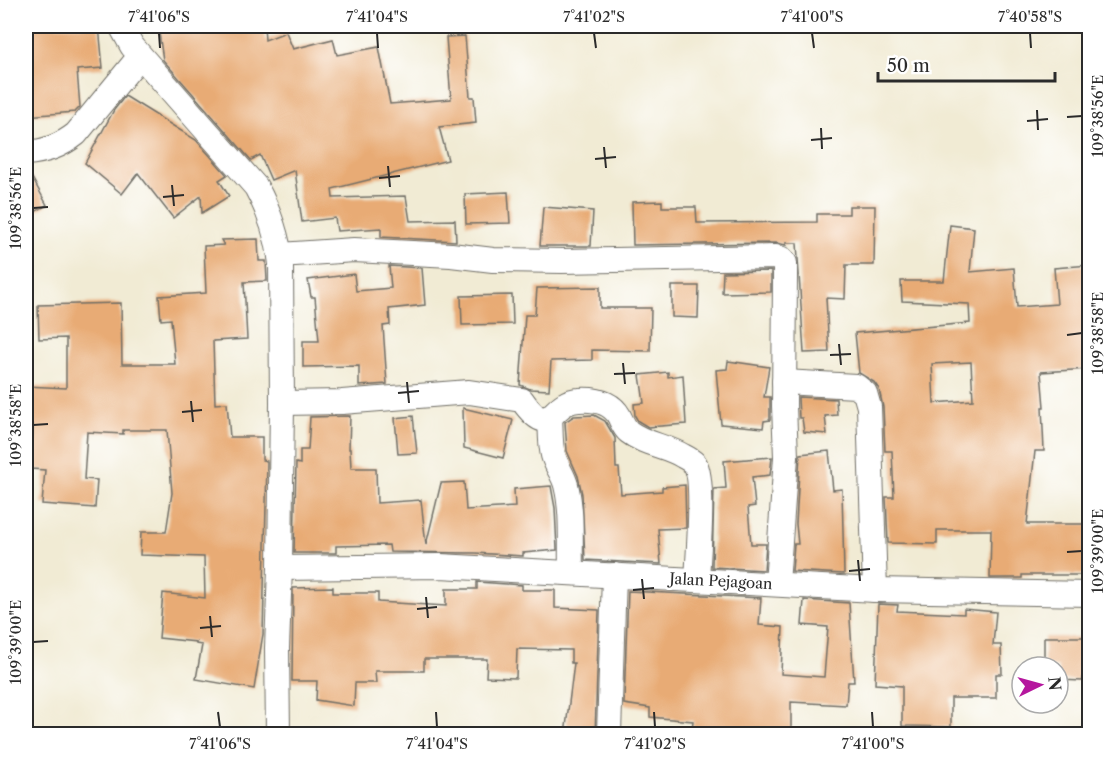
<svg xmlns="http://www.w3.org/2000/svg" width="1115" height="760" viewBox="0 0 1115 760" font-family="'Libre Caslon Text',serif">
  <rect width="100%" height="100%" fill="#fff"/>
  <filter id="ink" filterUnits="userSpaceOnUse"><feTurbulence type="fractalNoise" baseFrequency=".0167" numOctaves="2"/><feDisplacementMap in="SourceGraphic" scale="12" xChannelSelector="R" yChannelSelector="G"/><feConvolveMatrix kernelMatrix="1 2 1 2 8 2 1 2 1" color-interpolation-filters="sRGB"/></filter>
  <filter id="wash" filterUnits="userSpaceOnUse"><feTurbulence type="fractalNoise" baseFrequency=".008" numOctaves="4" result="noise"/><feDisplacementMap in="SourceGraphic" scale="24" xChannelSelector="R" yChannelSelector="G"/><feGaussianBlur stdDeviation="1.35" result="paint"/><feColorMatrix in="noise" values="0 0 0 0 0 0 0 0 0 0 0 0 0 0 0 0 0 1.4 0 .05"/><feComposite in="paint" operator="in"/></filter>
  <g filter="url(#wash)">
    <rect width="100%" height="100%" fill="#f1ebd4"/>
    <g id="blocks">
      <g fill="#e8ab74" fill-rule="evenodd">
        <path d="M26 26H99L103 68 77 70 80 107 75 112 26 116Z"/>
        <path d="M158 26H264L265 40 286 32 293 49 333 39 337 55 379 47 390 104 451 99 446 37 465 36 470 97H474L476 123 439 127 448 160 332 189 333 198 406 196 410 221 455 220 456 241 381 237V228L337 231 335 218 302 222 295 170 271 180 260 155 251 160 163 60Z"/>
        <path d="M125 96 196 140 227 175 219 180 229 196 202 213 201 196 173 218 138 173 122 194 85 163 114 110Z"/>
        <path d="M26 167 47 205 26 217Z"/>
        <path d="M508 192 510 223 466 224 465 194Z"/>
        <path d="M662 201V207H696L697 223 817 222V214H849V206H875L874 265H846L845 299 826 298 829 352 804 353 797 243H786V245L776 243 633 245 632 202Z"/>
        <path d="M543 207 593 211 591 246H540Z"/>
        <path d="M950 225 974 228 970 272 1014 268 1017 307 1057 304 1054 268 1089 265V369L1041 372 1044 407H1042L1044 451H1035L1027 524H1089V575H1022V578H990L991 530H937V544L888 543 886 497H894L892 451H885L883 407 879 389 874 382 859 373 855 333 970 323 969 304 902 301 901 281H944ZM971 362 973 400 934 403 932 364Z"/>
        <path d="M258 239 259 261H266L267 281 244 282 247 339 213 341 215 404 227 403 230 437H262V460L267 461 263 634 254 689 196 679 202 645 196 644V642L159 638 163 593 205 598 204 557 140 555 141 532H166L172 493 167 430H123V434L87 432 84 479 97 480 95 508 42 504 45 470 31 469 33 425 26 424V386L66 388V338L39 339 38 305 121 303 122 364H175L171 319 161 320 159 296 206 293 204 246 224 245 221 240Z"/>
        <path d="M389 266 422 268 425 305 389 309 390 325 383 326 387 384 359 386V366L303 367V341H319L315 297H311L308 280 354 274 356 291 391 288Z"/>
        <path d="M771 271V292L722 293 723 272Z"/>
        <path d="M672 286H699L698 318 672 317Z"/>
        <path d="M600 287V308H651L650 351 592 350V360L551 361 549 390 530 389 520 385 525 315H535L537 288Z"/>
        <path d="M512 295 513 324 462 325 461 296Z"/>
        <path d="M728 361 769 367 764 397H770V420L764 421 763 428 721 424 716 370 727 369Z"/>
        <path d="M668 372V377L683 375 686 424 648 427 638 421 635 416 634 404 644 403 640 375Z"/>
        <path d="M798 397 836 399 837 415 825 416 827 434 804 432 802 418H799Z"/>
        <path d="M463 408 513 420 503 458 464 448Z"/>
        <path d="M594 415 605 421 615 438 616 468H619L621 494 662 491V487L685 485 686 528 658 529 661 564 585 560 582 494 578 476 567 451 565 422 574 416Z"/>
        <path d="M350 416 349 449H350L351 468H376L377 503 421 500 426 545 441 483 464 482 466 510 515 507 514 489 551 486 555 508 557 550 523 553V556L475 553 390 552 389 545 336 546V553H294L296 463 300 464V450H308L310 417Z"/>
        <path d="M413 416 417 453 398 454 395 418Z"/>
        <path d="M829 451 833 490 842 489 844 574 792 571 794 544H798L796 524 800 454Z"/>
        <path d="M772 457 770 475 752 477 755 506 748 507 751 544H766L764 570 712 567 714 489 726 488 724 461Z"/>
        <path d="M477 582 522 585V590H555V608L599 610 595 735H565L574 663H571V650L517 649 516 678 486 677 487 659H424V671H375L376 683H355L354 706 316 700 317 681H292L293 588 333 587V593H378V602L446 606V589H477Z"/>
        <path d="M628 591 761 598 759 625 783 627 781 674 824 677 828 627 802 625 804 600 849 603 854 682H848L846 705 791 702V735H735V732L692 729 693 721 650 717V708L624 704Z"/>
        <path d="M878 604 898 605 897 611 964 614V609L996 612 993 645H1001L1002 674H996V698H951V727L902 726V686L875 684Z"/>
        <path d="M1044 637H1084L1083 681 1058 680V667H1044Z"/>
      </g>
    </g>
  </g>
  <g filter="url(#ink)">
    <use href="#blocks" fill-opacity="0" stroke="#706e66" stroke-width="1.5"/>
    <g fill="none" stroke-linecap="round" stroke-linejoin="round">
      <defs>
        <g id="minor">
          <path d="M121 26 132 46 256 187C269 211 278 237 281 264L282 403 280 568 277 648 278 734"/>
          <path d="M26 153C44 152 61 146 76 134L140 56"/>
          <path d="M280 255 354 250 451 255 493 260 562 261 776 257 782 259 785 263V276L784 406 786 457 777 584"/>
          <path d="M784 382 856 386 865 393 869 407 875 590"/>
          <path d="M282 403 342 402 469 392 522 400C552 443 548 401 579 400 595 399 611 402 619 416 622 422 624 428 629 432 644 444 667 446 683 456 687 458 693 462 695 464 705 480 698 558 697 579"/>
          <path d="M550 418C551 430 550 444 553 455 556 466 563 474 566 485 573 513 570 544 571 573"/>
          <path d="M280 568 440 566 875 590 1090 594"/>
          <path d="M609 734 614 575"/>
        </g>
      </defs>
      <use href="#minor" stroke="#706e66" stroke-width="26"/>
      <use href="#minor" stroke="#fff" stroke-width="24"/>
    </g>
  </g>
  <path fill="none" stroke="#2b2b2b" stroke-width="2" d="M159 33 160 48M377 33 378 48M594 33 596 48M812 33 814 48M1030 33 1031 48M1037 110 1038 130M1067 117 1082 116M1027 121 1048 119M821 128 822 149M811 140 832 138M604 147 606 168M595 159 616 157M388 166 390 187M379 178 400 176M172 185 174 206M163 197 184 195M33 208 48 207M1067 335 1082 333M839 344 841 365M830 355 851 354M623 363 625 384M614 374 635 373M407 382 409 403M398 393 419 391M191 401 193 422M182 412 202 410M33 425 48 424M1067 552 1082 551M858 560 860 581M849 571 870 569M642 579 644 599M633 590 654 588M426 597 428 618M417 609 437 607M210 616 212 637M200 628 221 626M33 642 48 641M218 712 220 727M436 712 437 727M654 712 655 727M872 712 873 727"/>
  <g text-anchor="middle" dominant-baseline="central" stroke-width="5" stroke-linejoin="round" paint-order="stroke">
    <g font-size="15" fill="#2b2b2b" stroke="#fff">
      <text transform="translate(721 581) rotate(3)">Jalan Pejagoan</text>
    </g>
  </g>
  <rect width="1115" height="760" fill="none" stroke="#fff" stroke-width="66"/>
  <g transform="translate(1040 685) rotate(85)"><circle r="28" fill="#ffffff" stroke="#aaaaaa" stroke-width="1.5"/>
  <path d="M0-4.5L10 22L0 15L-10 22Z" fill="#b5179e"/>
  <text y="-9" font-size="16" font-weight="bold" text-anchor="middle" fill="#2b2b2b">N</text>
  </g>
  <path d="M878 72v9h177v-9" fill="none" stroke="#2b2b2b" stroke-width="3"/>
  <text x="887" y="72" font-size="18" fill="#2b2b2b" stroke="#ffffff" stroke-width="4.5" paint-order="stroke">50 m</text>
  <rect x="33" y="33" width="1049" height="694" fill="none" stroke="#2b2b2b" stroke-width="2"/>
  <g font-size="15" text-anchor="middle" fill="#2b2b2b">
    <text x="159" y="22">7°41'06"S</text>
    <text x="377" y="22">7°41'04"S</text>
    <text x="594" y="22">7°41'02"S</text>
    <text x="812" y="22">7°41'00"S</text>
    <text x="1030" y="22">7°40'58"S</text>
    <text transform="translate(1098 116) rotate(-90)" y="5">109°38'56"E</text>
    <text transform="translate(16 208) rotate(-90)" y="5">109°38'56"E</text>
    <text transform="translate(1098 333) rotate(-90)" y="5">109°38'58"E</text>
    <text transform="translate(16 425) rotate(-90)" y="5">109°38'58"E</text>
    <text transform="translate(1098 551) rotate(-90)" y="5">109°39'00"E</text>
    <text transform="translate(16 642) rotate(-90)" y="5">109°39'00"E</text>
    <text x="220" y="749">7°41'06"S</text>
    <text x="437" y="749">7°41'04"S</text>
    <text x="655" y="749">7°41'02"S</text>
    <text x="873" y="749">7°41'00"S</text>
  </g>
</svg>
